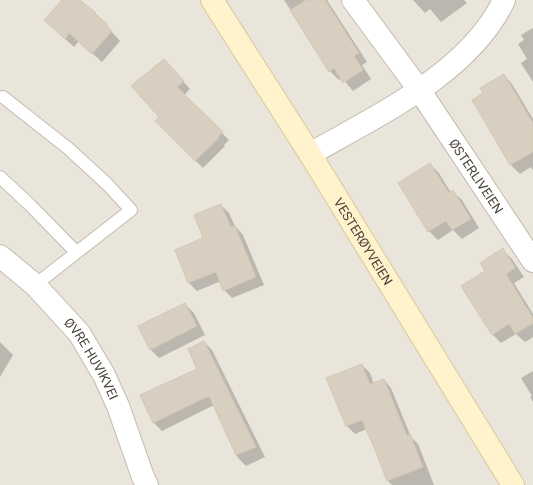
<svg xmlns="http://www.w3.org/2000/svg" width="533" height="485" viewBox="0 0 533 485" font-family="Roboto,sans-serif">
  <rect width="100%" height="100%" fill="#f6f3ec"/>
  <rect fill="#eae5da" x="0" y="0" width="533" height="485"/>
  <g fill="#0003">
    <path d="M63 0H80L105 22 104 23 120 41 102 62 79 41 74 47 54 29Z"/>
    <path d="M284 0H327L367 62 362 65 371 79 353 91 342 78 339 80 330 71Z"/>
    <path d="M413 0H464L467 3 441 22 430 9 425 13Z"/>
    <path d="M533 28V82L521 63 527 59 518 44 524 40 521 35Z"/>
    <path d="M171 68 190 89 184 95 229 140 224 145 225 146 203 168 156 121 160 117Z"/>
    <path d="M504 75 512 84 533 119V170L531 167 520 174 511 165 473 100 485 93Z"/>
    <path d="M430 164 439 173 451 193 453 192 462 200 479 228 462 239 453 230 438 240 429 231Z"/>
    <path d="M221 205 229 213 235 226 243 235 264 285 232 298 224 290 221 281 197 291 189 283 176 251 205 239Z"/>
    <path d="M503 250 512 259 524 277 514 283 533 314V337L525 342 516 334 501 343 492 334 486 271Z"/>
    <path d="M185 304 194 313 205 335 159 358 150 349Z"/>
    <path d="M0 342 13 355 0 377Z"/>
    <path d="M204 342 212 350 265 457 246 466 238 458 214 405 162 431 154 423 141 396 198 369Z"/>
    <path d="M362 365 370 373 374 384 384 380 391 388 411 437 418 444 434 485H392L388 481 367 429 355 434 347 426 328 379Z"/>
    <path d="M533 371V402L530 397 532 396 521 378Z"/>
  </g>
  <g fill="#d8cfc1" stroke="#d3c7b4">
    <path d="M62 0H80L96 13 95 14 107 24 106 26 112 31 92 54 69 33 65 39 44 20Z"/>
    <path d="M306 0H325L359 53 354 56 363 70 343 83 334 68 329 72 290 10Z"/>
    <path d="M164 59 184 81 177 87 223 132 218 137 219 138 195 161 155 121 159 117 131 86Z"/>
    <path d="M504 74 533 123V152L510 165 472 100 483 93 480 88Z"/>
    <path d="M430 163 449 193 453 190 471 219 452 230 446 221 428 232 398 183Z"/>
    <path d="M221 204 231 227 235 226 256 277 223 291 216 272 188 283 175 250 203 238 194 215Z"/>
    <path d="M503 248 515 268 506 274 533 318V323L515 334 509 324 492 335 461 286 485 271 480 263Z"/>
    <path d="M185 303 197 326 150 350 138 326Z"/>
    <path d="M204 341 256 447 236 455 209 396 153 423 140 395 197 369 188 349Z"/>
    <path d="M362 364 370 384 384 379 407 436 410 434 423 467 387 481 376 452 362 420 346 426 326 378Z"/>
  </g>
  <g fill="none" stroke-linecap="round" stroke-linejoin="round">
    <defs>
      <g id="lane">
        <path d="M3 97 69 149 107 184 131 210 35 285"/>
        <path d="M0 177 30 205 76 252"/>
      </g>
      <g id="street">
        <path id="s1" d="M353 0 420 91 533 261"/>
        <path d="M310 154C376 116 470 73 504 0"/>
        <path id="s2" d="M0 256 35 285 79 333 104 375 118 406 143 477 147 485"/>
      </g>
      <g id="secondary">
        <path id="s3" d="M212 0 310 154 513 485"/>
      </g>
    </defs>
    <use href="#lane" stroke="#c2bbae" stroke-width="14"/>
    <use href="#street" stroke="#c2bbae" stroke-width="24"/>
    <use href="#secondary" stroke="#d6c79b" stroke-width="24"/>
    <use href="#lane" stroke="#fff" stroke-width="12"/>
    <use href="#street" stroke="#fff" stroke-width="22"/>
    <use href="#secondary" stroke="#fff3cd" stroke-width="22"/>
  </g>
  <g text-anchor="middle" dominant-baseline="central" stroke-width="4" stroke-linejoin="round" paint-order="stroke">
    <g font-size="13" fill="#4b4439" stroke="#fff">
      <text stroke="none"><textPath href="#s1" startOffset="215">ØSTERLIVEIEN</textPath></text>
      <text stroke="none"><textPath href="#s3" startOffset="285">VESTERØYVEIEN</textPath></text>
      <text stroke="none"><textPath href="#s2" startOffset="139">ØVRE HUVIKVEI</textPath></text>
    </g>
  </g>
</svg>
